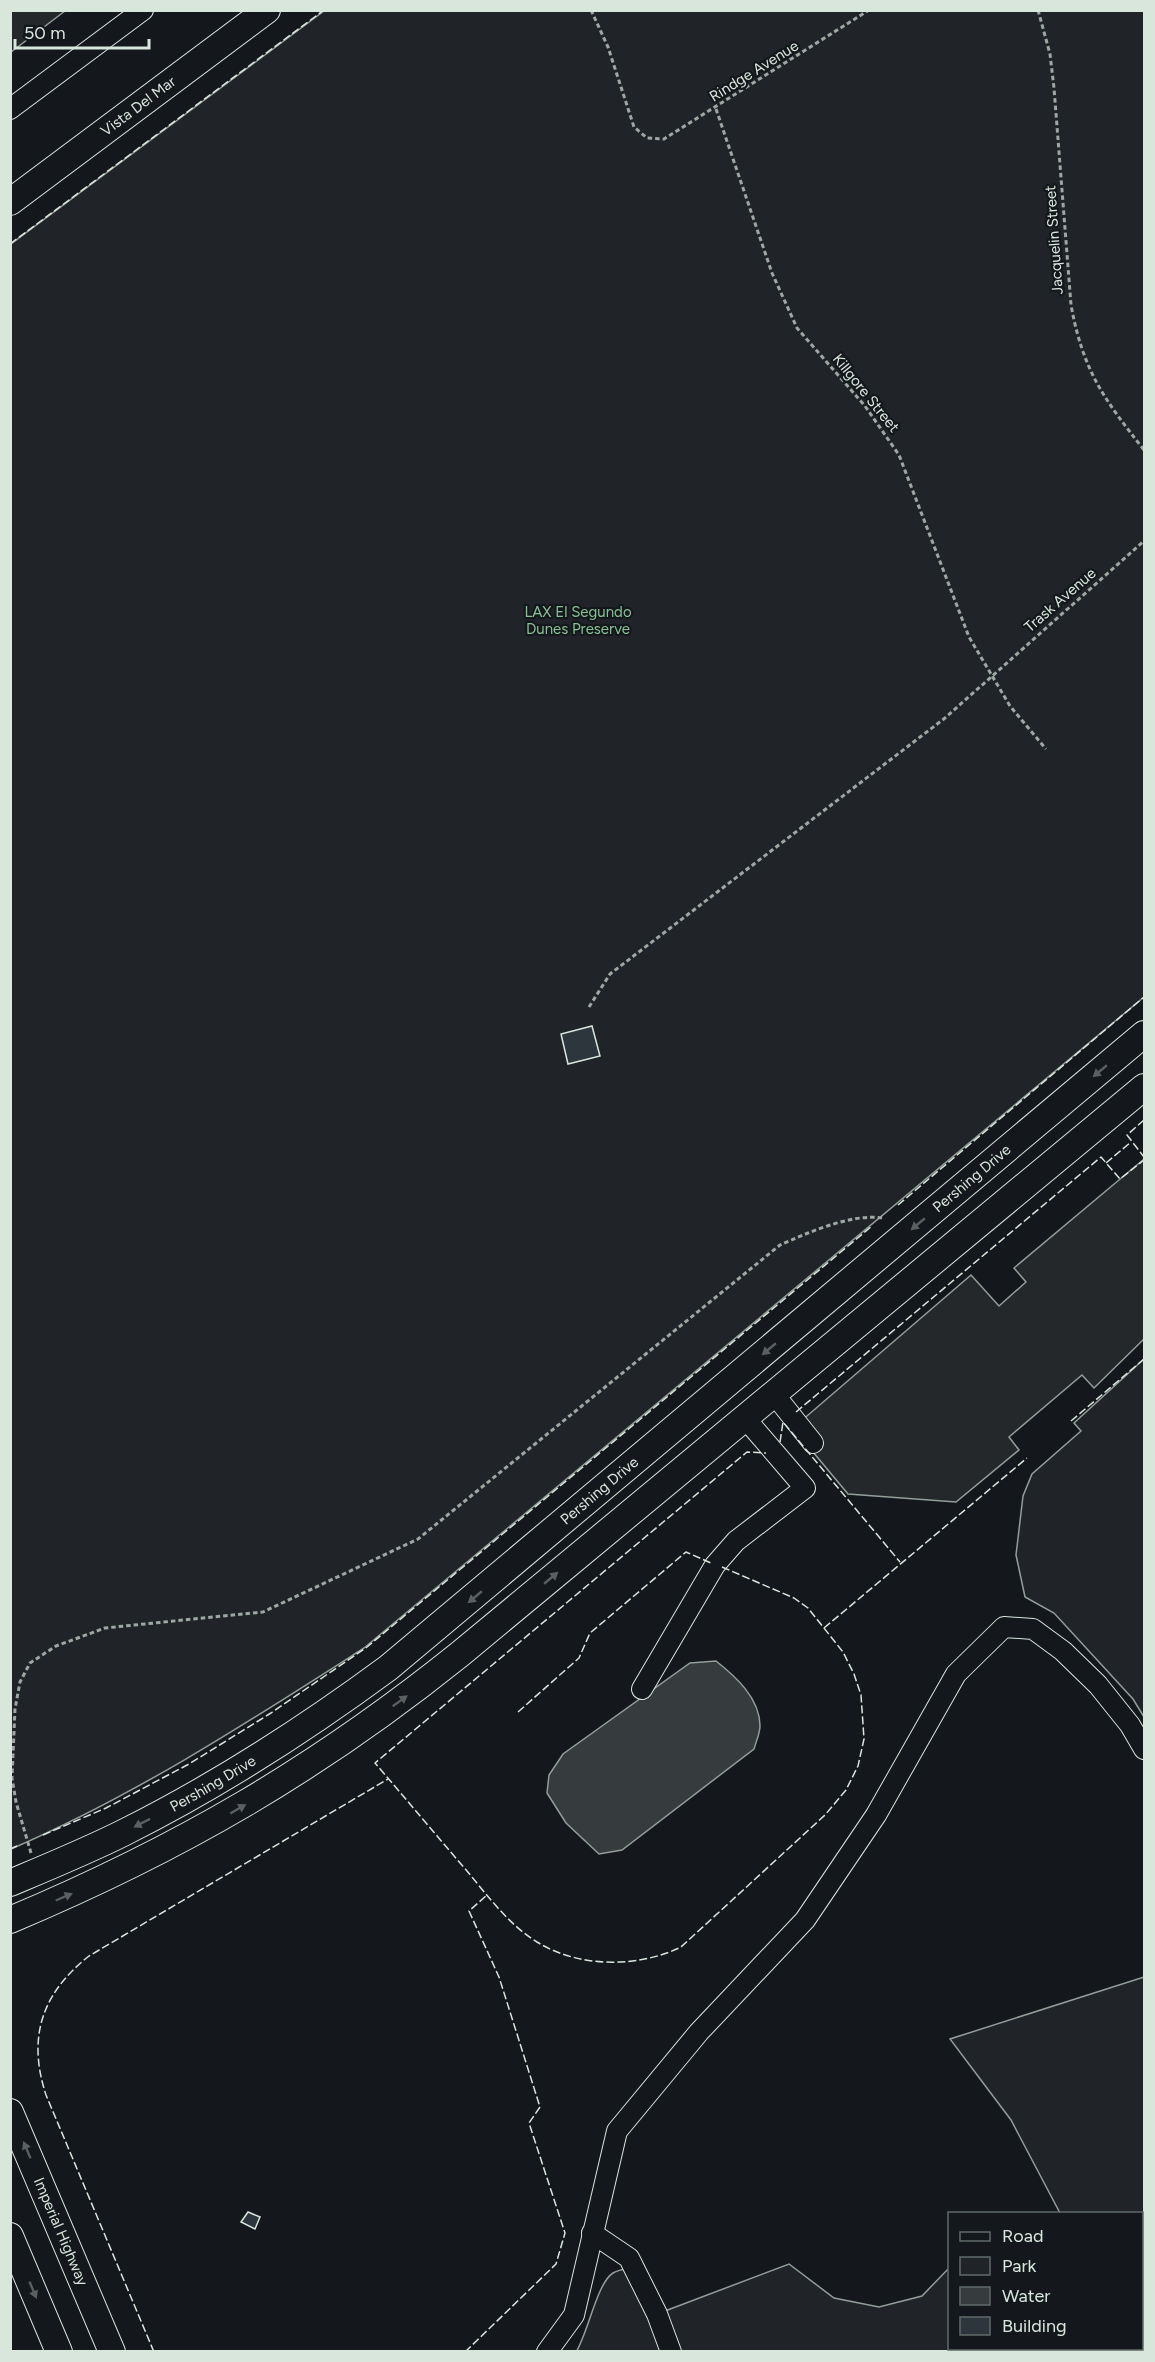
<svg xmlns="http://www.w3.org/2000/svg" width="1155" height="2362" viewBox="0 0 1155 2362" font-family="Figtree,sans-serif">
  <rect width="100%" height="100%" fill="#14181c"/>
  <g fill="#202428" stroke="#939e99" stroke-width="1.5">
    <path d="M324 11H1144V997L364 1648C250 1721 136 1795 11 1849V244Z"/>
    <path d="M1144 1359V1717L1133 1699 1054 1613 1025 1597 1016 1555 1023 1496 1032 1474 1081 1431 1074 1423Z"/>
    <path d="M1144 1977V2351H1106L1105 2349 1142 2348V2214L1060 2213 1011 2120 950 2039Z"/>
    <path d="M789 2264 834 2298 879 2307 922 2296 949 2268 950 2348H1087L1089 2351H681L665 2311Z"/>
    <path d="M632 2268 661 2351 576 2352C588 2333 597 2283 613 2273 618 2270 626 2269 632 2268Z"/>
  </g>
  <g fill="#24282b" stroke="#939e99" stroke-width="1.5">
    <path d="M11 10H65V11L11 52Z"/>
    <path d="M1144 1159V1339L1094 1388 1082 1375 1009 1437 1019 1450 956 1502 848 1494 793 1428 971 1275 999 1306 1026 1282 1014 1268Z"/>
  </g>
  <path fill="#363b3e" stroke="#939e99" stroke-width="1.5" d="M716 1661C735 1676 760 1698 760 1726 760 1733 756 1742 754 1749L622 1850 599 1854 566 1823 547 1793 549 1775 563 1754 690 1663Z"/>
  <g fill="#2c363c" stroke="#d8e6dc" stroke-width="1.5">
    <path d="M592 1026 600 1056 568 1064 561 1034Z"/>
    <path d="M248 2212 260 2217 255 2229 241 2222Z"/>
  </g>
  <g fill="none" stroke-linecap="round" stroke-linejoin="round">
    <defs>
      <g id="minor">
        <path d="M10 109 143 10"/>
        <path d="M774 1394 813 1443"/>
        <path d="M642 1689 715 1565 736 1541 805 1488 745 1418"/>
        <path d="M592 2233 629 2258 657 2314 671 2352"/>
        <path d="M547 2352 574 2315 617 2131 699 2032 805 1920 876 1815 956 1674 1004 1627 1033 1629 1063 1651 1098 1685 1130 1725 1144 1749"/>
      </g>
      <g id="major">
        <path id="s1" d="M10 202 267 10"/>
        <path id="s2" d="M10 1883C48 1867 87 1851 123 1833 217 1786 304 1730 388 1668L1144 1034"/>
        <path d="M10 1920C179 1849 317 1769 460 1654L1144 1087"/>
        <path id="s3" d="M10 2112 112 2352"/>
        <path d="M10 2236 59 2352"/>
      </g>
    </defs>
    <use href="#minor" stroke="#d8e6dc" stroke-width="22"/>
    <use href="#major" stroke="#d8e6dc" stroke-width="28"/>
    <g stroke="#9da8a2" stroke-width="3" stroke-dasharray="4.5 3" stroke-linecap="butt">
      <path d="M591 10 608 47 634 127 647 138 664 139 869 10"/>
      <path d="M1038 10 1050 54 1054 88 1071 305C1083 371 1104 399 1144 450"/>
      <path d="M716 109 772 273 797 328 865 406 899 455 969 637 1010 706 1046 749"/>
      <path d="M589 1007 610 974 945 718 1144 541"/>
      <path d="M31 1853 16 1802 12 1778 15 1709 20 1682 30 1663 56 1646 105 1628 263 1612 418 1539 780 1245C807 1233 852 1213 883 1218"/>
    </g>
    <use href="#minor" stroke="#14181c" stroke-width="20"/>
    <use href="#major" stroke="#14181c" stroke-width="26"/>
    <g stroke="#d8e6dc" stroke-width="1.5" stroke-dasharray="8 3" stroke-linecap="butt">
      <path d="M10 244 324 10"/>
      <path d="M1144 1120 1127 1135 1144 1157"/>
      <path d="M1106 1163 1131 1142"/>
      <path d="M898 1205 1144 997"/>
      <path d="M796 1412 1101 1157 1120 1179 1144 1160"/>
      <path d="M1071 1421 1144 1359"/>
      <path d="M780 1442 783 1422 900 1562"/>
      <path d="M722 1567 794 1598 808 1608 843 1652 854 1674 861 1695 864 1739 858 1766 846 1790 825 1815 681 1947C638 1968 579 1968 537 1942 509 1925 487 1895 467 1871 436 1835 406 1799 375 1763L747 1452 766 1453"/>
      <path d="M824 1628 1027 1458"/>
      <path d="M518 1712 579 1658 590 1633 686 1552 711 1563"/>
      <path d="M43 1835 106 1808 189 1764 271 1713 367 1647 872 1226"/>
      <path d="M10 1849 17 1846"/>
      <path d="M154 2352 46 2095C27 2037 42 1993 89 1956L388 1779"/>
      <path d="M465 2352 556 2264 565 2233 529 2123 540 2107 499 1977 469 1911 487 1895"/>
    </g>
  </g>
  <defs><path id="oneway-solid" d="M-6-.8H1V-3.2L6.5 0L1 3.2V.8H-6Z" transform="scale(1.5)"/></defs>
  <g fill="#59605f">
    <use href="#oneway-solid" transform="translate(1100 1071) rotate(140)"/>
    <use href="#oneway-solid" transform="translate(918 1224) rotate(140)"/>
    <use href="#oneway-solid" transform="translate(769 1349) rotate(140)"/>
    <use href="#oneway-solid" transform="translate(551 1578) rotate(-40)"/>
    <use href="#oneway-solid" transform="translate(475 1597) rotate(140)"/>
    <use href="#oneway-solid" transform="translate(400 1701) rotate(-36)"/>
    <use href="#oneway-solid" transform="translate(238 1809) rotate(-30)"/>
    <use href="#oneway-solid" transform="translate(142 1823) rotate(153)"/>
    <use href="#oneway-solid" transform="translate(64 1897) rotate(-23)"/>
    <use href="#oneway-solid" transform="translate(27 2150) rotate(-113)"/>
    <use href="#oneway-solid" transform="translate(33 2290) rotate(67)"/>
  </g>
  <g text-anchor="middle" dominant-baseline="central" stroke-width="4.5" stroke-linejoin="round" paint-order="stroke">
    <g font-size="15" fill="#d8e6dc" stroke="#14181c">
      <text transform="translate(754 71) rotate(-32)">Rindge Avenue</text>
      <text stroke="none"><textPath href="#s1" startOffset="160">Vista Del Mar</textPath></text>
      <text transform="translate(1054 240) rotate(-94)">Jacquelin Street</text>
      <text transform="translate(866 393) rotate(51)">Killgore Street</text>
      <text transform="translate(1060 600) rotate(-41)">Trask Avenue</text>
      <text stroke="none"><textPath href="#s2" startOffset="1198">Pershing Drive</textPath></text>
      <text stroke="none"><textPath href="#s2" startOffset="712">Pershing Drive</textPath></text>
      <text stroke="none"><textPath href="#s2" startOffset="226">Pershing Drive</textPath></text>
      <text stroke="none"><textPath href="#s3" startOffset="130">Imperial Highway</textPath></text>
    </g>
    <g font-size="15" fill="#8ac095" stroke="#14181c">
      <text x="578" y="612">LAX El Segundo<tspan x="578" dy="17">Dunes Preserve</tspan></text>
    </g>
  </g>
  <rect width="1155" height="2362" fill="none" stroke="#d8e6dc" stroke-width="24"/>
  <rect x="948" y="2212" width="195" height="138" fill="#14181c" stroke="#626a69" stroke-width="1.5"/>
  <rect x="960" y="2232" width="30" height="9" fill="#14181c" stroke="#626a69" stroke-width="1.5"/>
  <text x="1002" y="2242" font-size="18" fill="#d8e6dc">Road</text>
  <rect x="960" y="2257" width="30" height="18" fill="#202428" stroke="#626a69" stroke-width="1.5"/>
  <text x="1002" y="2272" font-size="18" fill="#d8e6dc">Park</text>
  <rect x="960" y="2287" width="30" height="18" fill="#363b3e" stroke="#626a69" stroke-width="1.5"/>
  <text x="1002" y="2302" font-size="18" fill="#d8e6dc">Water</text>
  <rect x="960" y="2317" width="30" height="18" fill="#2c363c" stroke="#626a69" stroke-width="1.5"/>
  <text x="1002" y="2332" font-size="18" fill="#d8e6dc">Building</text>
  <path d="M15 39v9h134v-9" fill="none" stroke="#d8e6dc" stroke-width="3"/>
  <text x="24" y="39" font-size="18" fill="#d8e6dc" stroke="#14181c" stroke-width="4.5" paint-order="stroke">50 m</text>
</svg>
